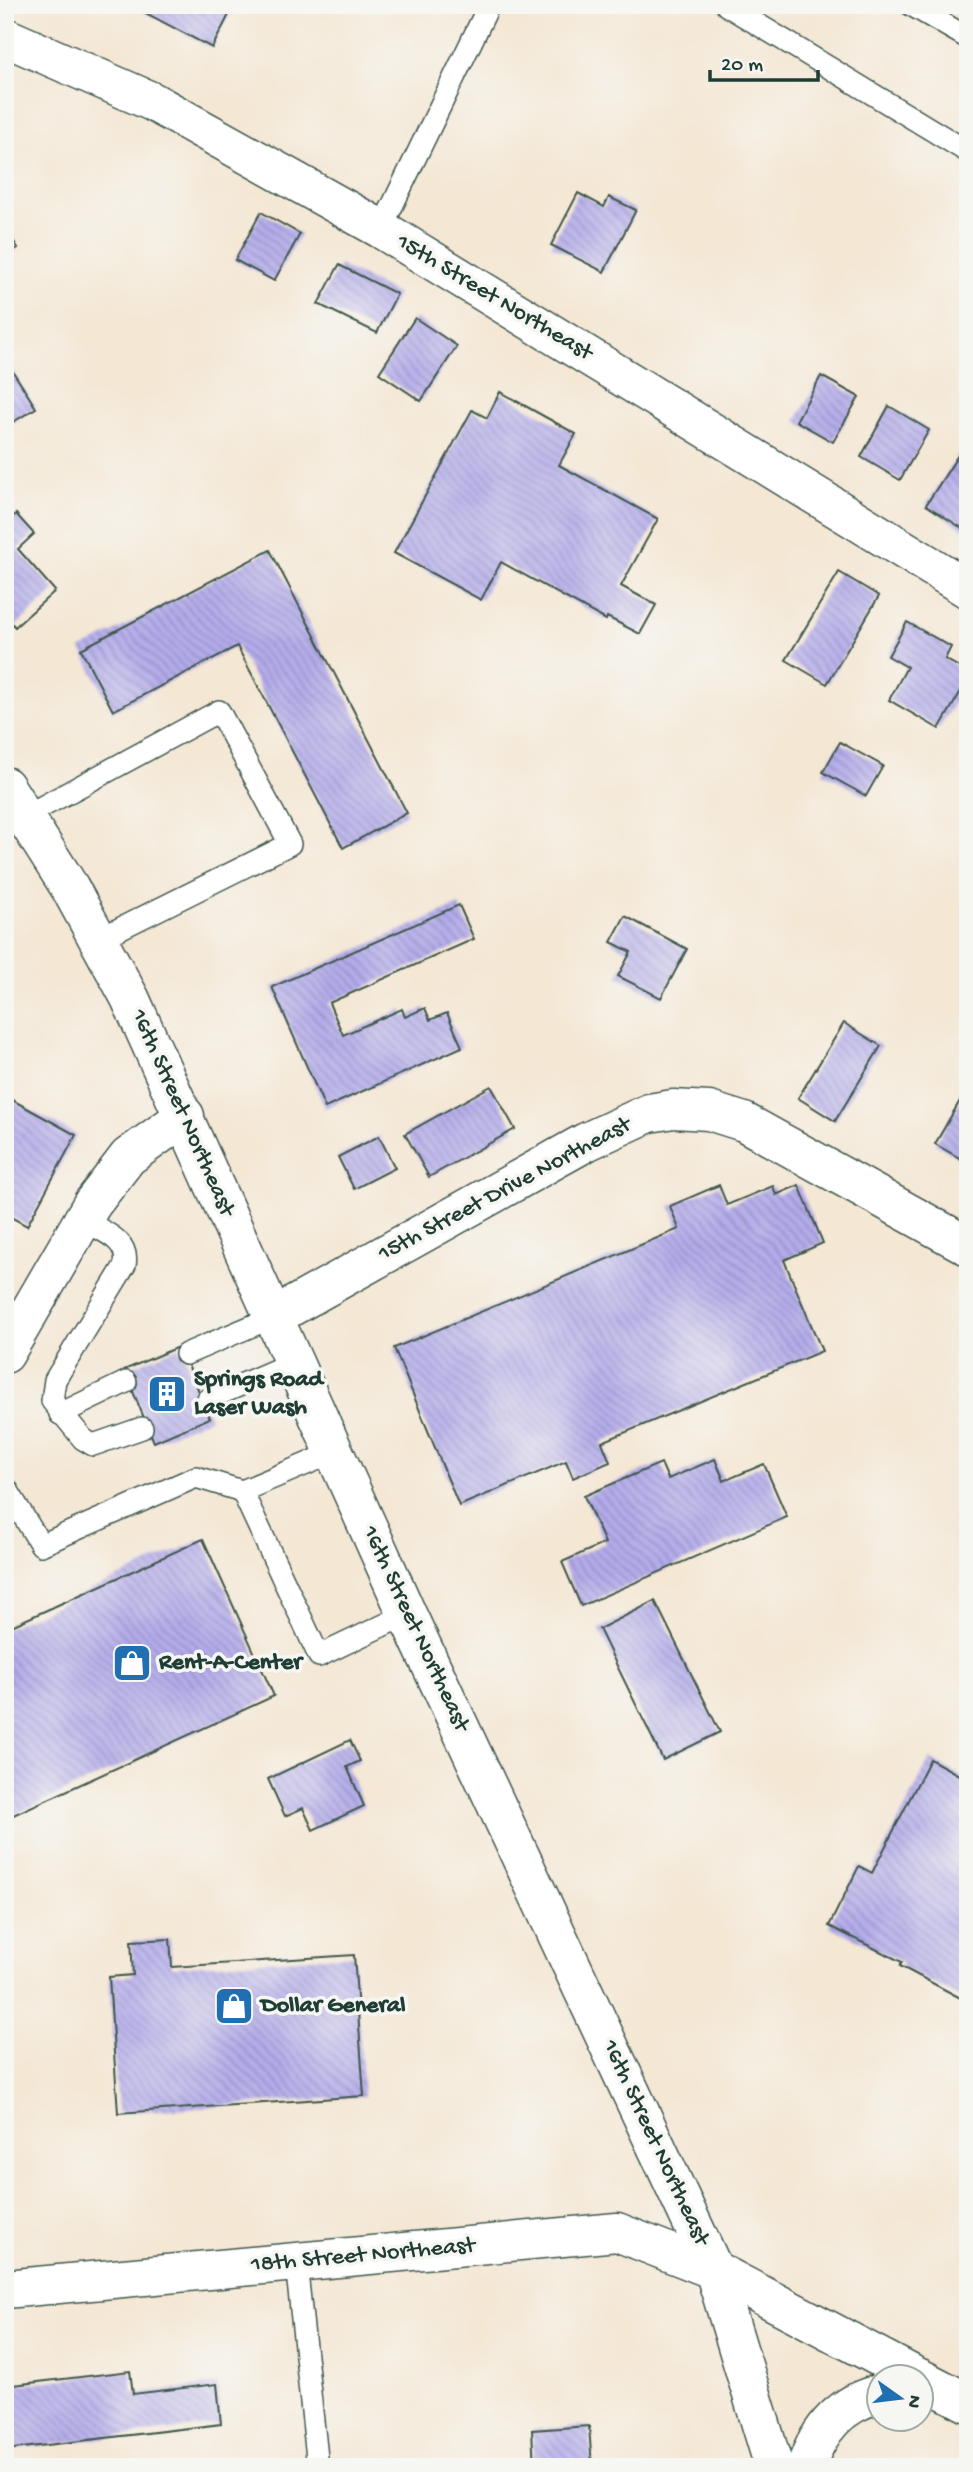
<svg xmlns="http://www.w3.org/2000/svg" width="973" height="2472" viewBox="0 0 973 2472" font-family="'Gochi Hand',sans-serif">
<defs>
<pattern id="building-back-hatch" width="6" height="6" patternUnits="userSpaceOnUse" patternTransform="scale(1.75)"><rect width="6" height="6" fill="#b4aceb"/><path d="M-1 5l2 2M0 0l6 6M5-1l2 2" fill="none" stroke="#928dbf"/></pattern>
</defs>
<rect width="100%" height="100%" fill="#f6f6f2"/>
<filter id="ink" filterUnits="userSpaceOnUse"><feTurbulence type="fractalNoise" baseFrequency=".0143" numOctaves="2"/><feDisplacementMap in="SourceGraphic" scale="14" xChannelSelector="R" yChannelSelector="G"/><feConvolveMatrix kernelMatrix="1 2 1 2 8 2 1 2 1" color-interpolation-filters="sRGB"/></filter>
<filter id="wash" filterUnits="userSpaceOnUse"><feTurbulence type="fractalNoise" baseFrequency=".00686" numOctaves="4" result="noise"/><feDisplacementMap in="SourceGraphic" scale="28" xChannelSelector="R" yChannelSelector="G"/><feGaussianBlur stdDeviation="1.57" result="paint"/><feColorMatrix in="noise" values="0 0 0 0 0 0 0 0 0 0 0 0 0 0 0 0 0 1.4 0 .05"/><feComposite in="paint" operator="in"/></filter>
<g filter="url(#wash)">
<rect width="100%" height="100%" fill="#f4e7d4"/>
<g id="blocks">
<g fill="url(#building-back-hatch)">
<polygon points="138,5 234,5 212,48 136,8"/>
<polygon points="578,193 604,207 609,197 636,210 604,272 551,245"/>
<polygon points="261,212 300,234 274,281 235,260"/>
<polygon points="5,228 18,248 5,256"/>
<polygon points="339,265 397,294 377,333 318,304"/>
<polygon points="415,318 457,346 421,401 379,373"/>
<polygon points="5,359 36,408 5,427"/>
<polygon points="821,376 859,397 833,442 796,421"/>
<polygon points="500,392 576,434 559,465 658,519 621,586 656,605 640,634 607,617 606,620 501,562 481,600 394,553 472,410 487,418"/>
<polygon points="889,406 929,430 900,480 861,457"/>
<polygon points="968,440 968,532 926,505"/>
<polygon points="16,514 34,534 18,549 55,591 15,627 5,616 5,518 8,521"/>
<polygon points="270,550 407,813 343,848 237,646 113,711 81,649"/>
<polygon points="839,572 879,596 827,684 786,660"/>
<polygon points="907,622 951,647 945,659 968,672 968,679 939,729 889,700 907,667 888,656"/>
<polygon points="840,742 883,766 866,796 823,772"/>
<polygon points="459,905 474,939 329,1003 343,1035 402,1009 405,1017 425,1008 430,1020 447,1013 462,1047 325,1108 272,987"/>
<polygon points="625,916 687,949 661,998 618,976 631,952 611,942"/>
<polygon points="844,1023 881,1046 835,1121 798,1098"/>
<polygon points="491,1086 515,1129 429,1177 405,1134"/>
<polygon points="968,1087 968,1163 935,1144"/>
<polygon points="5,1096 76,1135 27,1226 5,1214"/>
<polygon points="379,1136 395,1168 354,1189 338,1157"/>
<polygon points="719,1185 727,1205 773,1186 776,1195 799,1185 823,1243 784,1260 822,1351 602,1442 610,1462 573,1478 566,1461 459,1506 394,1348 679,1229 670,1206"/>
<polygon points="180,1346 210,1418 154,1442 124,1370"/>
<polygon points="715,1459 724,1481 764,1464 787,1517 581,1606 562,1562 605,1543 584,1496 661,1463 668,1479"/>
<polygon points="203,1539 274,1696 9,1817 5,1810 5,1629"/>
<polygon points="655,1601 720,1732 663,1760 599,1629"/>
<polygon points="350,1740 360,1761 347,1767 364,1806 313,1830 303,1808 285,1816 268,1779"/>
<polygon points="930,1759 968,1780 968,2002 900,1966 902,1962 829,1926 859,1866 872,1873"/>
<polygon points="170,1939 172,1967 354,1955 364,2096 118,2113 109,1977 133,1975 131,1941"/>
<polygon points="130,2371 133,2394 217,2384 221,2424 5,2450 5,2386"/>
<polygon points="589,2426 592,2467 534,2467 532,2430"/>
</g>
</g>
</g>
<g filter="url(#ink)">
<use href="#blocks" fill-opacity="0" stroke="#3f564c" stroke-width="2"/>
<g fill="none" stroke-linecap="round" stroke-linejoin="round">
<g stroke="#3f564c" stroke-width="24">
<g id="service">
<polyline points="726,5 968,152"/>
<polyline points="911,5 968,38"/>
<polyline points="381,229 489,5"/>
<polyline points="25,816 219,711 290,844 99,939"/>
<path d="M83 1220C101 1231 130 1239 125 1265L55 1380 52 1401 83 1439 93 1445 142 1428"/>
<polyline points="186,1354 273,1317"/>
<polyline points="208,1399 294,1362"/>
<polyline points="60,1414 126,1382"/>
<polyline points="335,1452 242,1491 319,1656 407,1614"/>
<polyline points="5,1486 41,1545 196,1477 242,1491"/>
<polyline points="296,2263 318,2467"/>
</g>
</g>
<g stroke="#3f564c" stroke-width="41">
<g id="minor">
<polyline points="5,37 153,102 381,229 968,589"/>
<polyline points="273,1317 586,1142 649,1113 673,1109 709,1111 744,1122 968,1246"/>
<polyline points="5,1354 92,1204 128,1157 185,1116"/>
<polyline points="5,2289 617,2232 714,2270"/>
</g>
</g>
<g stroke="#3f564c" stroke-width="41">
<g id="secondary">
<polyline points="5,786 70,888 130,998 407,1614 714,2270 774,2467"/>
<polyline points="714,2270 919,2378"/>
<polyline points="920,2378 968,2403"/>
<path d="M806 2467C818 2430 840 2404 878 2394"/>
</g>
</g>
<use href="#service" stroke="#fff" stroke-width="21"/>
<use href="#minor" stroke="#fff" stroke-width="38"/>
<use href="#secondary" stroke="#fff" stroke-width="38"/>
</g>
</g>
<defs>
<g id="building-square" transform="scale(2.0125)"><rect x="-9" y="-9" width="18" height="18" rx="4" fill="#1f6fb2" stroke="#f6f6f2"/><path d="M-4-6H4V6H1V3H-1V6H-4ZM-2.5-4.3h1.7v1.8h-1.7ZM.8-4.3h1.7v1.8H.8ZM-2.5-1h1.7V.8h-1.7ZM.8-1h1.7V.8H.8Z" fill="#fff"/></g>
<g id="shop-square" transform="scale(2.0125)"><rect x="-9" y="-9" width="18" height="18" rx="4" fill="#1f6fb2" stroke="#f6f6f2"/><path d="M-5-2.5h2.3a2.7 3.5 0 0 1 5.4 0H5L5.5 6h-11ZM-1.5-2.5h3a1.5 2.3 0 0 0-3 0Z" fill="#fff"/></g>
</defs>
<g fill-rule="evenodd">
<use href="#building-square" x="167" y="1394"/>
<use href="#shop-square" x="132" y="1663"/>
<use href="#shop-square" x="234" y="2006"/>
</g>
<g text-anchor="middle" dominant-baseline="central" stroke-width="7" stroke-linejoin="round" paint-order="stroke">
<g font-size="24" fill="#1f3d34" stroke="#f6f6f2">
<text transform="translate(494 298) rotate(31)">15th Street Northeast</text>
<text transform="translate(182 1113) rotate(66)">16th Street Northeast</text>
<text transform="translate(505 1190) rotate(-28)">15th Street Drive Northeast</text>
<text transform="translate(415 1629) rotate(65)">16th Street Northeast</text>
<text transform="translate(655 2143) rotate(65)">16th Street Northeast</text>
<text transform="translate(363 2256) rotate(-5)">18th Street Northeast</text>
</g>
<g font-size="24" font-weight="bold" fill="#1f3d34" stroke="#f6f6f2" text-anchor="start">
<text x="194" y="1380">Springs Road<tspan x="194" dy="28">Laser Wash</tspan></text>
<text x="159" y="1663">Rent-A-Center</text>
<text x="261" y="2006">Dollar General</text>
</g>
</g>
<rect width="973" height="2472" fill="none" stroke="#f6f6f2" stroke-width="28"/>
<g transform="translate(900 2398) rotate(104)"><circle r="33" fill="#f6f6f2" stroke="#a0aca6" stroke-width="2"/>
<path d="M0-5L12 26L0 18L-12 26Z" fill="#1f6fb2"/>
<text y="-10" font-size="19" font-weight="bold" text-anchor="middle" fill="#1f3d34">N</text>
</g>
<path d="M710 70v10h108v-10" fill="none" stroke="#1f3d34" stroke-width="3.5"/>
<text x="721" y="70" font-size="21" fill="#1f3d34" stroke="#f6f6f2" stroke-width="5" paint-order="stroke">20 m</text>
</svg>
